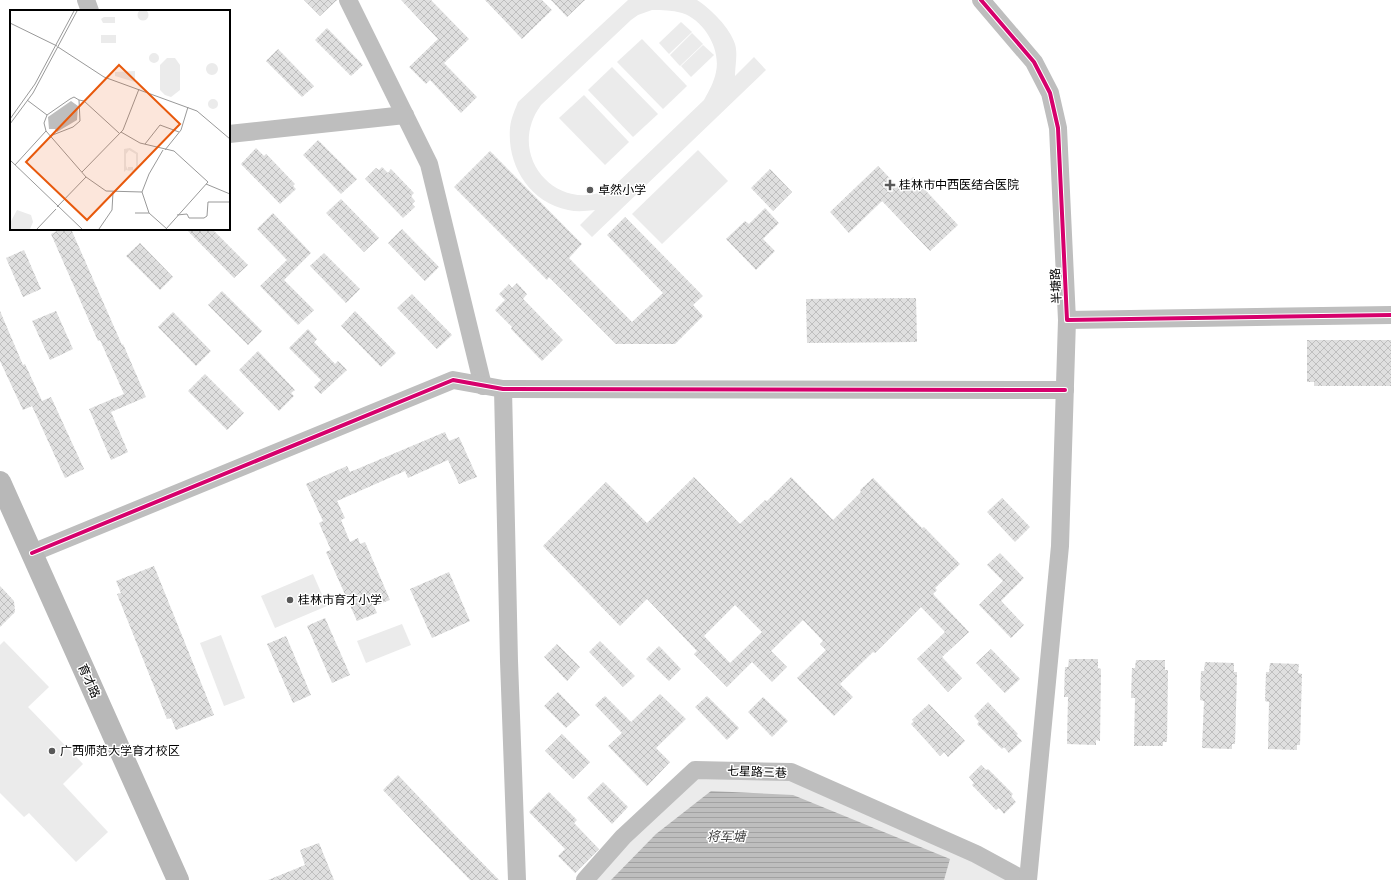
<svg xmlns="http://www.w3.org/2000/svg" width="1391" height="880" viewBox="0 0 1391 880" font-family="Karla,'Noto Sans SC',sans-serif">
<defs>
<pattern id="water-rules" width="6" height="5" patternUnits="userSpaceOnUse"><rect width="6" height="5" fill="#bebebe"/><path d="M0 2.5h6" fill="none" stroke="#a2a2a2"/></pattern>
<pattern id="building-cross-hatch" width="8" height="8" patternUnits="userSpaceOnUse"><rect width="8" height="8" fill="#dfdfdf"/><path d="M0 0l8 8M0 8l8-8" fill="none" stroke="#bebebe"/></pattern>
</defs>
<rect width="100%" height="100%" fill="#fff"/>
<g fill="#ebebeb" fill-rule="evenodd">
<path d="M628 0H697C711 9 730 28 735 44 738 54 735 66 735 76L754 57 766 70 592 237 580 225 595 210C586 211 577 212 568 210 529 202 507 165 510 128 511 118 515 110 518 102ZM652 10C662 10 672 10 682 13 704 20 721 49 716 72 714 82 709 91 704 100L614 186C561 219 503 157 541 105L631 20 638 15Z"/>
<polygon points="681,22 692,32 669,54 659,43"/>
<polygon points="692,33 703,44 680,66 670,55"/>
<polygon points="642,39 687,86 663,109 617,62"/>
<polygon points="703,45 714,55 691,77 681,66"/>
<polygon points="612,67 658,114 633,137 588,90"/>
<polygon points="584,95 629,142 605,165 559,118"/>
<polygon points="698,150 728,181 662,244 632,214"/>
<polygon points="313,574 327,606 275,628 261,596"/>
<polygon points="402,624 411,645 366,663 357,641"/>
<polygon points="221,635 245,698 224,706 200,643"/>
<polygon points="4,641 49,687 28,707 83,764 63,784 108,832 76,862 29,813 24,817 0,793 0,645"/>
<polygon points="695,770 791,772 1024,880 585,880"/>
</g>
<polygon fill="url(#water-rules)" points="711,791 793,795 950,859 944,880 611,880 656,834"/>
<g fill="url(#building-cross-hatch)" fill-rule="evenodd">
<polygon points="304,0 337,0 320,16"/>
<polygon points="401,0 431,0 469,39 444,63 477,97 461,113 430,80 426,84 409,67 438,39"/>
<polygon points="485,0 542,0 552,10 522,39"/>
<polygon points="551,0 585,0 567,17"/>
<polygon points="327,28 363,65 351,76 315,40"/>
<polygon points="278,49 314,86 302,97 266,61"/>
<polygon points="318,140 357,179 341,194 303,155"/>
<polygon points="256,148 264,156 266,154 295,184 293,186 296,189 280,204 241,164"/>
<polygon points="490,151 582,244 569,258 632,322 663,293 607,235 625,217 703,296 693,305 703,316 675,344 616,344 549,277 547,280 454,187"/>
<polygon points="878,166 900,189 913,177 958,225 930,251 882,201 849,233 830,212"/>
<polygon points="382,167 388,173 391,169 414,193 411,196 415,201 412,204 415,207 403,218 365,179 376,168 379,170"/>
<polygon points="770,169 792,192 773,211 751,188"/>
<polygon points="341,199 379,238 364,252 326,213"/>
<polygon points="765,208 779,223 763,239 775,251 756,270 726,239 745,221 749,224"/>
<polygon points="273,213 311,253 284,280 314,310 298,325 260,286 287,260 257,229"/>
<polygon points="61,229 71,229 122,345 123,344 146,397 111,412 128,452 111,460 89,409 124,394 100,340 98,341 51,234"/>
<polygon points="186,229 212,229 248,265 234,278"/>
<polygon points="402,229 439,267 425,281 388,243"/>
<polygon points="140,243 173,277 160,290 126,256"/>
<polygon points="24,250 41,289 23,297 6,258"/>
<polygon points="324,253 360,289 346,303 310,266"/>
<polygon points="517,283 527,294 523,299 563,340 542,361 511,329 512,327 495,310 505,300 499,294 509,284 512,288"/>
<polygon points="222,291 262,331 248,345 208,305"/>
<polygon points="412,294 452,335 437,349 397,308"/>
<polygon points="916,298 917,342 807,343 806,299"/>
<polygon points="0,311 23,365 25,364 42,401 51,397 84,469 65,478 32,406 23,410 0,361"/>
<polygon points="56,311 73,349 50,360 32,321"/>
<polygon points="355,311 396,353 381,367 341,326"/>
<polygon points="173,312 211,351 196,366 158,327"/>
<polygon points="308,329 317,339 314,342 335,364 338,361 347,370 321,394 314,387 321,380 289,348"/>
<polygon points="1307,340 1391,340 1391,386 1314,386 1314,382 1307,382"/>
<polygon points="258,351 295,390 291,393 294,396 279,411 239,370"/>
<polygon points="205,374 244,413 227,430 188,391"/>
<polygon points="445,432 449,441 459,437 477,477 459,484 448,460 408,478 405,471 337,501 345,518 341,520 350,542 358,538 360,544 365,542 390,600 374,606 377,613 357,621 326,552 331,550 319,523 323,521 306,484 347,466 350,472"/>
<path d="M694 477 740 524 765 500 767 501 791 477 833 520 861 492 860 490 873 478 922 528 924 527 960 564 935 588 937 590 933 594 969 632 942 657 962 678 948 692 917 659 945 632 921 607 875 653 873 652 840 684 853 697 834 716 797 678 826 650 820 644 823 641 803 620 771 651 787 667 772 682 752 662 727 687 694 654 697 651 647 599 620 626 543 546 606 482 647 523ZM735 605 762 632 730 663 704 636Z"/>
<polygon points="1002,498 1030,527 1015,542 987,512"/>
<polygon points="1000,553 1024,578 1001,601 1024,625 1011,638 979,605 1003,581 987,565"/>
<polygon points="154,566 214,715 176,730 171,718 167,719 117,594 121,593 116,581"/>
<polygon points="449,572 470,621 432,638 410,589"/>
<polygon points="0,586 14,601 15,612 0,627"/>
<polygon points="325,618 350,675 332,683 307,626"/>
<polygon points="286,636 311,695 293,703 267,644"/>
<polygon points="600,641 635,676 623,687 589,652"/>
<polygon points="557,644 580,667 567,681 544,657"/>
<polygon points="659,646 681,669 669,681 646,659"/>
<polygon points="991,649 1020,679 1005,693 976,663"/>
<polygon points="1069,659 1098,659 1098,668 1101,669 1100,741 1096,740 1096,745 1067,744 1068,697 1064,697 1065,667 1068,667"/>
<polygon points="1136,660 1165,660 1165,670 1168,670 1167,742 1163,742 1163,746 1134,746 1135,698 1131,698 1132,668 1135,668"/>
<polygon points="1205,662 1234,663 1234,672 1237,672 1235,744 1232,744 1232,749 1202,748 1204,701 1200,700 1201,671 1204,671"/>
<polygon points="1270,663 1299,664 1298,673 1302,674 1300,745 1297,745 1297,750 1268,749 1269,702 1265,701 1266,672 1269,672"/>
<polygon points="558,692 580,715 566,728 544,706"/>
<polygon points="660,694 686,719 656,748 670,762 647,786 608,746 622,733 595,705 605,696 631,722"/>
<polygon points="707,696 739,728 727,740 695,707"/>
<polygon points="763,697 788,721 772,737 748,712"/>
<polygon points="988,702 1018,734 1016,735 1022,741 1009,753 1004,747 1002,749 977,724 979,722 974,716"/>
<polygon points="929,704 965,741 948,757 944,752 940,756 911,724 914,721 912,720"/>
<polygon points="562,734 590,762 573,779 545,751"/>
<polygon points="981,765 986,770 988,769 1013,794 1011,796 1016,802 1004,814 999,808 996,810 972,785 974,783 969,777"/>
<polygon points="398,775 452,832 499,880 470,880 424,833 383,790"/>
<polygon points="603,782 628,807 612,824 587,798"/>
<polygon points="549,792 577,820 574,823 599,849 575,873 558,856 565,849 529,812"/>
<polygon points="319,843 334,880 268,880 305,865 300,850"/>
</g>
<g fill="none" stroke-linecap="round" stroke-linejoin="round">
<g stroke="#bebebe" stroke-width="18">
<polyline points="86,0 90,11"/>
<polyline points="348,0 429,164 483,386"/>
<polyline points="981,0 1034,62 1050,93 1058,128 1067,320 1391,315"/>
<polyline points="229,134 405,115"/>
<polyline points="503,389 509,661 517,880"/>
<polyline points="32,553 453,380 503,389 1065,390"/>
<polyline points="585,880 623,837 695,770 791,772 976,854 1024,880"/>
<polyline points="1028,880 1060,546 1067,320"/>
</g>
<polyline stroke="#b8b8b8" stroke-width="22" points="0,482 178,880"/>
<g stroke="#fff" stroke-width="6">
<g id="cycleway">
<polyline points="981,0 1034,62 1050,93 1058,128 1067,320 1391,315"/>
<polyline points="32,553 453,380 503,389 1065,390"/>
</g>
</g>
<use href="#cycleway" stroke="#d6006c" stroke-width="4"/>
</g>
<g fill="#595959" stroke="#fff" stroke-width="1.5">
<path d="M888 179h4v4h4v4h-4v4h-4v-4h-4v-4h4z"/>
<circle cx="590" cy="190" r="4"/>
<circle cx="290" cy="600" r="4"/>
<circle cx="52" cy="751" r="4"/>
</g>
<g text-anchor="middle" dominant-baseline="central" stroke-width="3" stroke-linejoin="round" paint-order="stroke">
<g font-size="12" fill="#000" stroke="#fff" text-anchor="start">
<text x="899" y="185">桂林市中西医结合医院</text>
<text x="598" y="190">卓然小学</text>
<text x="298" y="600">桂林市育才小学</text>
<text x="60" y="751">广西师范大学育才校区</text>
</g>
<g font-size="12" fill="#000" stroke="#fff">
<text transform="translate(1056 286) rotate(-93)">半塘路</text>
<text transform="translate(89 681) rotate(66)">育才路</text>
<text transform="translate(757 772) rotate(2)">七星路三巷</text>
</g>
<g font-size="13" font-style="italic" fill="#434343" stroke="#fff">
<text x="726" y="836">将军塘</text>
</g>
</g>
<g transform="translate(10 10)">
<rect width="220" height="220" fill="#fff"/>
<path d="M127.5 5a5.5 5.5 0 1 1 11 0a5.5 5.5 0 1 1-11 0ZM94 7H105V13H93L91 9ZM91 25H106V33H91ZM139 48a5 5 0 1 1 10 0a5 5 0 1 1-10 0ZM157 48H165L170 55V80L161 87 155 85 150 80V55ZM196 59a6 6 0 1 1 12 0a6 6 0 1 1-12 0ZM125 61V72L105 66V62ZM198 94a5 5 0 1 1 10 0a5 5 0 1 1-10 0ZM120 138 128 143V158L124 162 116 160 114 162V139ZM119 140 126 144V157L122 161 119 160H123V157H118V160L116 156V144ZM7 200 21 205 23 212 20 219H0V213Z" fill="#ebebeb" fill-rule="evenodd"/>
<path d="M61 91 68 96 67 110 47 122 45 119H39L38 107Z" fill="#bebebe"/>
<path fill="none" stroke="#999" stroke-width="1" d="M0 13 47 36M48 37 94 67 187 101 220 129M17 90 37 105M69 90 74 91 109 123M0 109 25 74 64 1M0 114 23 83 67 1M36 121 76 167M111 122 130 133 164 141 198 172 156 219M135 134 150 115 169 122M155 140 171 120 178 97M0 150 72 219M5 155 36 121 34 113 37 105 60 89 64 87 69 90 70 111 63 117 40 126M72 162 113 120 129 79M196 174 220 184M132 182 139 203 157 219M47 197 76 167 96 181 132 182 139 164 153 140M125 203H139M167 205 177 204 179 208H194L197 206 198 192H220M27 219 46 199M89 219 102 200 103 182"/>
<path fill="#e8590c" fill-opacity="0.15" stroke="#e8590c" stroke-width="2" d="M109 55 170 114 77 210 16 152Z"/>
<rect width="220" height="220" fill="none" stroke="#000" stroke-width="2"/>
</g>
</svg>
